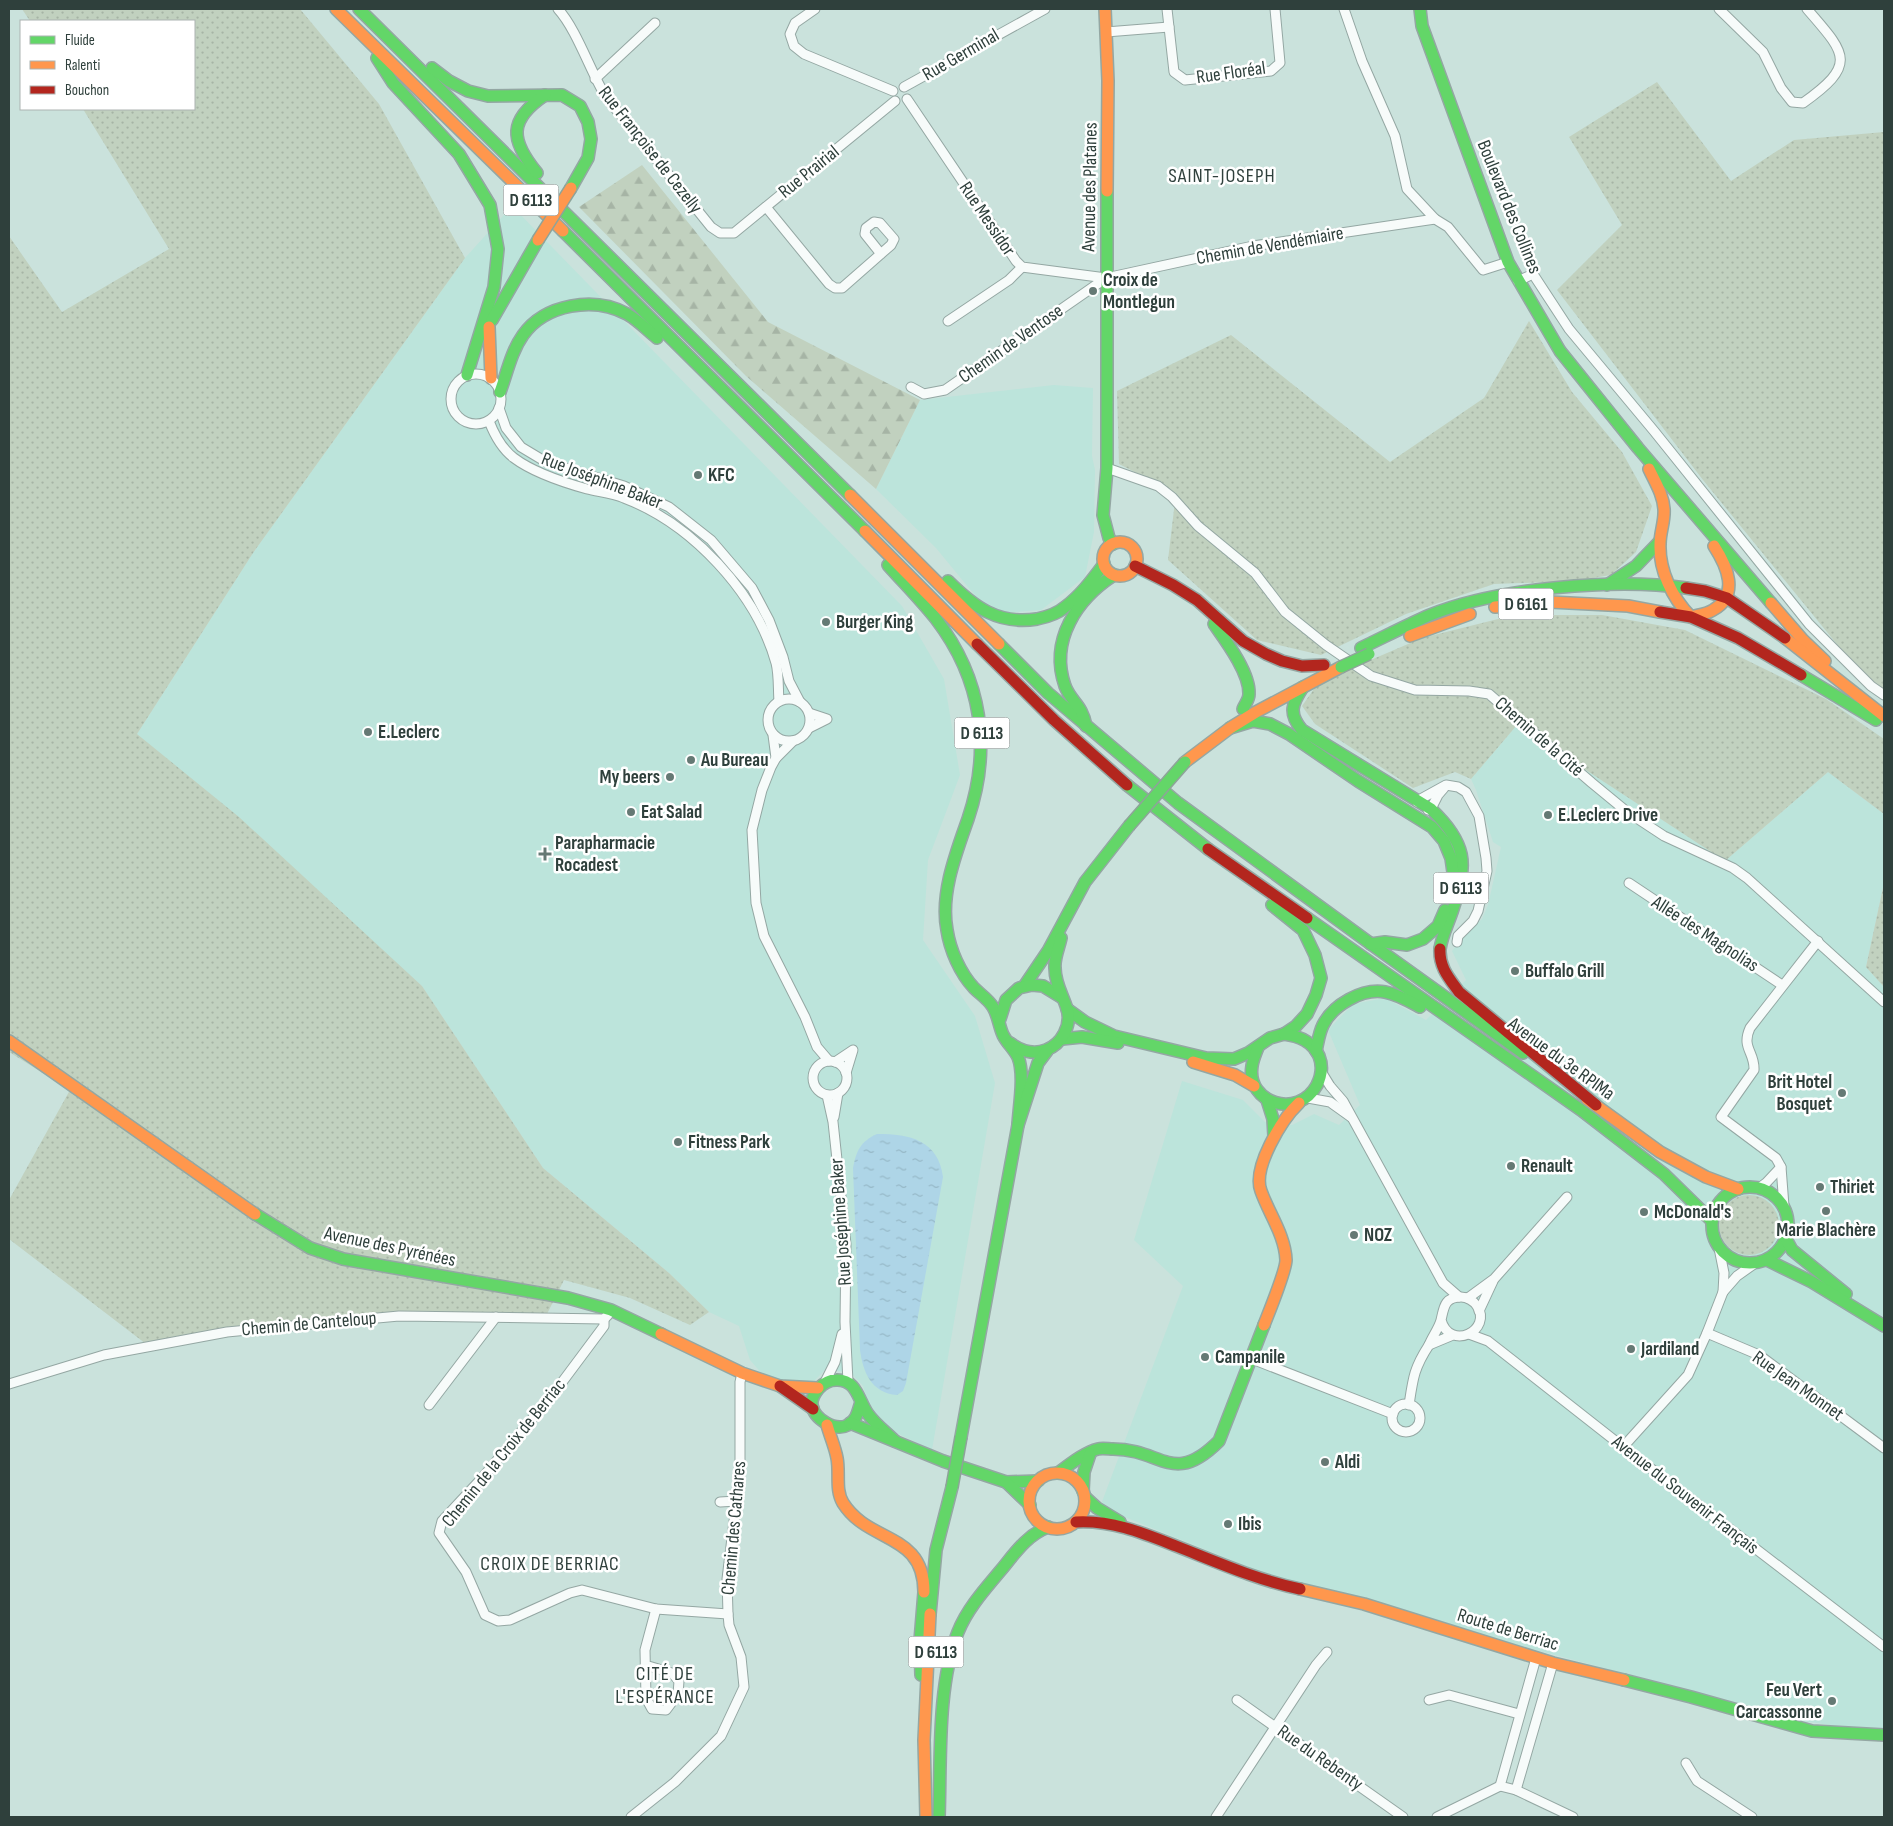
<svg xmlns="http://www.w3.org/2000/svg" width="1893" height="1826" viewBox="0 0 1893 1826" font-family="'Sofia Sans Condensed',sans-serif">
<defs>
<pattern id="grass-dots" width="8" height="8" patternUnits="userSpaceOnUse" patternTransform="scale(1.25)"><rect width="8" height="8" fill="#c1d1bf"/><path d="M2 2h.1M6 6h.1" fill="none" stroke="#a6b4a5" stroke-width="1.8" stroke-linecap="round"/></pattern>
<pattern id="forest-firs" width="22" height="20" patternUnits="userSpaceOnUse" patternTransform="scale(1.25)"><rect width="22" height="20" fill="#c1d1bf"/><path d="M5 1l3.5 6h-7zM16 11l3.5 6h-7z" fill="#a6b4a5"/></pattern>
<pattern id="water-ripples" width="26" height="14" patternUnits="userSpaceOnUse" patternTransform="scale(1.25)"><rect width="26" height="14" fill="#aed5e7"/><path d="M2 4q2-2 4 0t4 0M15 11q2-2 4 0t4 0" fill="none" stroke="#96b8c7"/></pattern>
</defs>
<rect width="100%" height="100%" fill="#cae2dc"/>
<g fill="#bce4db">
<polygon points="512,206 902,606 944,679 960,775 928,860 923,940 975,1016 995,1083 932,1450 890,1430 870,1409 863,1386 850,1372 825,1370 812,1383 796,1383 763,1375 750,1360 739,1326 709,1312 669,1273 543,1168 422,986 137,734 253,553 465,258"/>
<polygon points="1054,385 1093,388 1092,456 1095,470 1094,532 1085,577 1041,610 1004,613 978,599 936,548 876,489 920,400"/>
<polygon points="1517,725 1725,861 1828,772 1884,814 1884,883 1866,967 1884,987 1884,1733 1756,1714 1669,1685 1298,1587 1100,1507 1183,1286 1134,1240 1182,1081 1243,1100 1265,1122 1292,1125 1314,1114 1339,1125 1360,1105 1328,1030 1353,1004 1385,998 1426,1020 1466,980 1452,951 1462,938 1482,919 1488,905 1501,847 1493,842 1476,790 1471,779"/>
</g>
<g fill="url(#grass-dots)">
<polygon points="22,9 300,9 379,104 465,258 253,553 137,734 239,817 422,986 543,1168 669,1273 709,1312 690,1325 630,1298 564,1280 547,1314 397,1316 241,1330 150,1347 9,1239 9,1200 70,1090 9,1052 9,236 62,312 169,249 83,109 194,109 194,21 30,21"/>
<polygon points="1657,82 1731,181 1794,140 1884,132 1884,702 1703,480 1557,290 1622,225 1569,137"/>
<polygon points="1529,321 1572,392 1622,452 1652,506 1636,552 1611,575 1575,581 1494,584 1406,614 1321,655 1257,640 1168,560 1176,493 1119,464 1117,391 1231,335 1390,462 1484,398"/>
<polygon points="1514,615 1602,615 1685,630 1826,699 1884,739 1884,814 1828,772 1725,861 1517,725 1471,779 1455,772 1413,788 1315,724 1302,706 1314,689 1331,677 1422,638"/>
<polygon points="1884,883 1884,987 1866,967"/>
<circle cx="1749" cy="1225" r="30"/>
</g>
<polygon fill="url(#forest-firs)" points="642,165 768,322 920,400 876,489 746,376 579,207"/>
<path fill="url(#water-ripples)" d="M877 1134C910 1134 938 1140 943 1177L906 1383 903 1391 897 1395C871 1393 863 1372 860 1350L853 1168C856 1151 861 1141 877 1134Z"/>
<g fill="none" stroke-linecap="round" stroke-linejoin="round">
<g stroke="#94a7a3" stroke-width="11">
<g id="street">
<path d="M558 9C577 30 590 71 606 97L711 227 720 233H734L895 101"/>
<polyline points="815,9 795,23 790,34 794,46 804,54 893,91"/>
<polyline points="1167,9 1174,72 1185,80 1271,71 1280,63 1275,9"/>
<polyline points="1344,9 1362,61 1395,136 1407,189 1435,219 1448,227 1483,270 1508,262"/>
<path d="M1719 9 1763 52 1781 88 1792 102 1803 103C1858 64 1846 54 1807 9"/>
<polyline points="1106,32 1169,27"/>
<polyline points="595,79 655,23"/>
<polyline points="904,87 1045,9"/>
<polyline points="907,99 1016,261 1022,267 1106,278 1253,246 1435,219"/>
<polyline points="766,207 829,284 835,288 842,288 891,245 894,239 880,223 874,222 866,228 865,234 881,254"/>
<polyline points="1518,281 1533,274 1569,329 1654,431 1809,624 1871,686 1884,695"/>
<polyline points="948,321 1009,280 1022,267"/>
<circle cx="476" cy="399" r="25"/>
<polyline points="911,387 924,394 945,390 1106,278"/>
<polyline points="499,408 506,428 521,447 546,462 624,486 669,507 711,540 752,588 769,620 783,657 789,681 800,702"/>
<path d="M489 421C494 434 502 449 514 458 534 473 562 482 587 489 599 492 612 493 624 498 692 524 756 592 776 663 779 675 778 689 779 701"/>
<polyline points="1107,468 1158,486 1172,497 1198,526 1255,573 1285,612 1326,645 1371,676 1415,690 1469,691 1489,694 1592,783 1626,811 1664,836 1733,868 1747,878 1884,1002"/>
<circle cx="789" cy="720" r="21"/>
<polyline points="809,728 827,719 809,713"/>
<polyline points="773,735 776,758"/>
<polyline points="793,741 776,758 771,767 762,790 752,830 756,903 764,936 805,1017 817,1047 829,1061"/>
<polyline points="1417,802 1417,801 1446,785 1458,787 1466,792 1479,816 1486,858 1487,871 1478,911 1473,921 1458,936 1457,942"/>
<polyline points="1428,810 1431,809 1438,795 1444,788"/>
<polyline points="1629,883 1782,985"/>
<circle cx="830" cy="1078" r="17"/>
<polyline points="835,1062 853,1050 846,1073"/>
<polyline points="1322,1073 1330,1086 1343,1101 1443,1283 1459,1297"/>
<polyline points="827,1095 833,1122 846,1244 845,1322 848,1382"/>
<polyline points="1308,1098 1330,1102 1351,1117"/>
<polyline points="834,1117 838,1093"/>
<polyline points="1759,1188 1766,1183 1781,1167"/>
<path d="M1784 1206 1781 1167 1776 1158 1721 1117 1754 1070C1755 1052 1741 1048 1750 1028L1818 941"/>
<polyline points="1723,1292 1737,1276 1754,1264"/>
<polyline points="1468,1298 1494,1279 1567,1197"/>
<polyline points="1479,1311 1493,1281"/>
<polyline points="604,1319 604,1326 554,1393 482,1478 442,1521 439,1533 466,1572 485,1615 498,1621 510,1620 570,1593 582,1590 656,1609 728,1614"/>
<path d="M1441 1320C1450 1352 1493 1330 1477 1306 1474 1301 1467 1297 1461 1297 1444 1297 1444 1308 1441 1320 1439 1328 1432 1337 1429 1345L1453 1335"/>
<polyline points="1707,1333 1759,1355 1884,1448"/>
<polyline points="1469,1334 1488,1341 1623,1447 1884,1647"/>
<polyline points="1252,1359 1393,1414"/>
<polyline points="825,1382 835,1362 842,1334"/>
<polyline points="9,1384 104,1355 227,1332 399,1316 604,1319 608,1315"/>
<circle cx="1406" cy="1418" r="14"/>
<polyline points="429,1405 496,1317"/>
<path d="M1409 1405C1413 1378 1414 1368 1429 1345"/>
<polyline points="1623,1447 1688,1375 1707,1333 1723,1292 1724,1273 1719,1248"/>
<polyline points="720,1502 736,1501"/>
<polyline points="1536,1658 1500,1786 1516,1790 1553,1663"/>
<polyline points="645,1665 672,1673 679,1681 678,1694 666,1710 652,1709 646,1698 645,1650 656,1609"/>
<polyline points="1237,1700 1403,1817"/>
<polyline points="1429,1700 1449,1695 1519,1714"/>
<polyline points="1686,1763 1697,1781 1752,1817"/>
<polyline points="1516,1790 1573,1817"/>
<polyline points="631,1817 675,1782 721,1736 744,1687 741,1657 729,1625 728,1614 727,1579 740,1472 740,1382 742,1373"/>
<polyline points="1216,1817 1316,1665 1327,1652"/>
<polyline points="1437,1817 1500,1786"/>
</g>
</g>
<g stroke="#94a7a3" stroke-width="14">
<g id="fast">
<polyline points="359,9 850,495"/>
<polyline points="1420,9 1422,26 1508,262 1560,351 1638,448 1771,603"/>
<polyline points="377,58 393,83 459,154 490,205 498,249 494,287 467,375"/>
<polyline points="432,68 449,81 468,91 488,96 562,95 580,106 588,122 591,139 588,158 571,188"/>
<path d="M537 173C510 140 508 120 545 95"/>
<polyline points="1107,191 1107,468 1103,515 1109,538 1113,544"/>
<polyline points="563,231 865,531"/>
<polyline points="492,320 538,240"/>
<path d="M500 392C507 373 511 352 523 335 545 304 594 296 627 314 638 320 647 330 657 338"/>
<path d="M888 565C904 583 921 600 936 619 982 679 992 748 968 819 956 853 940 894 947 930 950 950 960 973 974 988 980 994 988 999 993 1007 998 1015 999 1026 1003 1035 1007 1043 1014 1049 1018 1057 1025 1075 1019 1106 1018 1125"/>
<path d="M948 581C974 607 998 625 1037 619 1047 617 1057 614 1065 607 1081 595 1092 580 1104 564"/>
<polyline points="1607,585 1636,566 1660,541"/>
<path d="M1214 624C1226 641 1250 673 1249 694 1249 700 1245 704 1243 709"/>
<polyline points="999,644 1048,693 1178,803 1371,944"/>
<path d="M1361 648C1384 637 1407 625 1430 615 1497 588 1615 578 1686 588"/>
<polyline points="1801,675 1876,720"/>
<path d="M1303 687C1292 704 1288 713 1302 730L1431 809C1466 842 1469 864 1453 909 1449 922 1442 935 1440 949"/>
<path d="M1086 726C1082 704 1071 702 1065 686 1049 640 1077 599 1114 575"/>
<polyline points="1230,728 1253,721 1270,724 1289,734 1358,781 1432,827 1444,841 1451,858 1454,879 1453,889"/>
<polyline points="1127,785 1208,849"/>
<polyline points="1307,918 1581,1110 1664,1174 1712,1221"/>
<polyline points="1371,944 1523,1053"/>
<polyline points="1371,944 1385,942 1407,945 1423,939 1438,926 1445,910"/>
<polyline points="1025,985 1048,951 1085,882 1129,826"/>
<polyline points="1067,1009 1085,1022 1114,1036 1206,1058 1234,1059 1248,1053 1270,1038 1284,1034 1296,1026 1307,1014 1316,995 1321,978 1315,955 1303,930 1272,905"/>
<polyline points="1000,1019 1006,1000 1019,988 1032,985 1043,986 1061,997"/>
<polyline points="1062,1039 1082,1037 1118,1043"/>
<path d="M1010 1043C1021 1051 1033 1055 1046 1050 1062 1044 1072 1025 1067 1009 1063 995 1055 984 1055 968 1054 958 1059 948 1061 938"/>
<path d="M1258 1047C1256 1053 1253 1059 1252 1066 1246 1103 1298 1120 1317 1085 1322 1075 1323 1066 1319 1056 1312 1041 1299 1036 1284 1034"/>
<path d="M1316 1051C1318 1042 1319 1033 1323 1025 1333 1005 1362 988 1385 992 1397 994 1409 1001 1420 1007"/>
<polyline points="1267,1100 1273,1119 1274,1136"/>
<circle cx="1750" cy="1225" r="38"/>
<polyline points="255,1214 310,1248 343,1259 568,1298 611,1310 661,1334"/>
<polyline points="1786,1239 1792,1250 1846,1294"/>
<polyline points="1767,1260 1812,1282 1884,1326"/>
<path d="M861 1402C858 1411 857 1420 848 1425 835 1432 814 1419 812 1405 811 1398 815 1393 819 1388 824 1383 829 1380 836 1380 857 1379 858 1400 868 1414 875 1424 886 1432 895 1441"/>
<polyline points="850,1423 943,1461 1006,1482 1038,1481"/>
<polyline points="961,1437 1018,1125 1038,1063 1047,1051"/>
<path d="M1058 1473C1069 1465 1085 1452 1098 1449 1102 1448 1109 1449 1113 1449 1162 1449 1173 1487 1219 1441L1264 1325"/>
<polyline points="1006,1482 1030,1505"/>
<polyline points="1083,1491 1084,1472 1090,1454"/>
<polyline points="1085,1497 1097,1508 1120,1522"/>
<polyline points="930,1614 936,1550 952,1487"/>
<polyline points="921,1675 920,1641 924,1592"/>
<polyline points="1624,1680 1691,1697 1812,1731 1884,1735"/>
<path d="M939 1817C941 1760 937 1685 958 1632 967 1609 985 1589 1001 1570 1015 1553 1027 1535 1048 1527"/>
</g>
</g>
<g stroke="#94a7a3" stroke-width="14">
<g id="slow">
<polyline points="336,9 563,231"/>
<polyline points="1105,9 1108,81 1107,191"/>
<polyline points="489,327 491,378"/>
<path d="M1649 469C1655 482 1663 494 1664 509 1665 521 1660 532 1660 544 1659 570 1672 598 1691 617 1698 615 1707 614 1713 610 1740 595 1727 566 1714 546"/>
<polyline points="850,495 999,644"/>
<polyline points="865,531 977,644"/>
<circle cx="1120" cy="559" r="17"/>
<polyline points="1771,603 1803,640 1825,661"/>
<polyline points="1495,607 1550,602 1628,606 1660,612"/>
<polyline points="1410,636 1470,614"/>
<polyline points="1785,638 1884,716"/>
<polyline points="1185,762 1230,728 1256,712 1341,667"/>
<polyline points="9,1041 255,1214"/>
<polyline points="1193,1062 1235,1075 1254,1086"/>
<polyline points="1587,1099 1660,1152 1706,1177 1738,1189"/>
<path d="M1264 1325C1269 1312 1286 1271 1286 1260 1285 1235 1269 1214 1261 1191 1252 1168 1282 1119 1299 1103"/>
<polyline points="661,1334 742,1373 780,1386 818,1388"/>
<path d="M827 1425C830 1436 835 1447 837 1458 840 1473 835 1490 843 1503 869 1544 924 1532 924 1592"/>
<circle cx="1057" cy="1501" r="28"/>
<polyline points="1300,1589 1364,1604 1553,1663 1624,1680"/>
<polyline points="926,1817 924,1740 930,1614"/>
</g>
</g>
<g stroke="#94a7a3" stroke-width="14">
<g id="jam">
<polyline points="1135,566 1173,585 1197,600 1243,641 1266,654 1282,661 1302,666 1324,665"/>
<polyline points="1686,588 1705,591 1727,598 1785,638"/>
<polyline points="1660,612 1691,617 1738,638 1801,675"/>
<polyline points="977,644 1054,720 1127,785"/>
<polyline points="1208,849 1307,918"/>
<path d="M1440 949C1439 967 1449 978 1459 992L1596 1105"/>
<polyline points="780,1386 813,1409"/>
<path d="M1076 1522C1112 1520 1143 1533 1176 1546 1217 1562 1257 1580 1300 1589"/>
</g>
</g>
<use href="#street" stroke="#f7fbfa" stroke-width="9"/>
<use href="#fast" stroke="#63d668" stroke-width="11"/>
<use href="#slow" stroke="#ff974d" stroke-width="11"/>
<use href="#jam" stroke="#b3261e" stroke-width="11"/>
<g stroke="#8ea399" stroke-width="14" stroke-linecap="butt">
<g id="fast-bridge">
<polyline points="1341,667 1369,654"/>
<polyline points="1129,826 1185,762"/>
<polyline points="952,1487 961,1437"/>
</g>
</g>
<g stroke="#8ea399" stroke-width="14" stroke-linecap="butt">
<polyline id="slow-bridge" points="538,240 571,188"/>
</g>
<use href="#fast-bridge" stroke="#63d668" stroke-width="11"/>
<use href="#slow-bridge" stroke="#ff974d" stroke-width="11"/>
</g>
<g fill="#657974" stroke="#fff" stroke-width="2">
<circle cx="1093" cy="291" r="5"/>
<circle cx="698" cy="475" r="5"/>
<circle cx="826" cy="622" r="5"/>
<circle cx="368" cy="732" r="5"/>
<circle cx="691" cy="760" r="5"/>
<circle cx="670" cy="777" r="5"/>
<circle cx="631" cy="812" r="5"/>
<circle cx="1548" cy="815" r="5"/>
<path d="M542.5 846.5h5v5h5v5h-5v5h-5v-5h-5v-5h5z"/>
<circle cx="1515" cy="971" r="5"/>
<circle cx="1842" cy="1093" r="5"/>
<circle cx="678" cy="1142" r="5"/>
<circle cx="1511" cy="1166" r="5"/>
<circle cx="1820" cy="1187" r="5"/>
<circle cx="1826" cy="1211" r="5"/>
<circle cx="1644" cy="1212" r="5"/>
<circle cx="1354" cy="1235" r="5"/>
<circle cx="1631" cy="1349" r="5"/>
<circle cx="1205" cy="1357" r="5"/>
<circle cx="1325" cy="1462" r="5"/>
<circle cx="1228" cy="1524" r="5"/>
<circle cx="1832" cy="1701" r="5"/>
</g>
<g text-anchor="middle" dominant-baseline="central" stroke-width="5" stroke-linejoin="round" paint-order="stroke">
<g fill="#fff" stroke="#6d7976" stroke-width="1">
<rect x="503.5" y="184.5" width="55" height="31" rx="4"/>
<rect x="1498.5" y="588.5" width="55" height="31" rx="4"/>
<rect x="954.5" y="717.5" width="55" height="31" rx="4"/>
<rect x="1433.5" y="872.5" width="55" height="31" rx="4"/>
<rect x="908.5" y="1636.5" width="55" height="31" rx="4"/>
</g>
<g font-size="18" font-weight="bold" fill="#2f403c">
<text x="531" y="200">D 6113</text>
<text x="1526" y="604">D 6161</text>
<text x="982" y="733">D 6113</text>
<text x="1461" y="888">D 6113</text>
<text x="936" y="1652">D 6113</text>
</g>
<g font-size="19" fill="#2f403c" stroke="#fff">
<text transform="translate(961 55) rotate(-30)">Rue Germinal</text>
<text transform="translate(1231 73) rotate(-8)">Rue Floréal</text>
<text transform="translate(650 150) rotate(52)">Rue Françoise de Cezelly</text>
<text transform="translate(809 172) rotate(-39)">Rue Prairial</text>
<text transform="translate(1090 187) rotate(-89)">Avenue des Platanes</text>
<text transform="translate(1509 207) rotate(68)">Boulevard des Collines</text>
<text transform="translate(987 219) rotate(56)">Rue Messidor</text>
<text transform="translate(1270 246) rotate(-10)">Chemin de Vendémiaire</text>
<text transform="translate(1011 344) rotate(-35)">Chemin de Ventose</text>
<text transform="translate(602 481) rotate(21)">Rue Joséphine Baker</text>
<text transform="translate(1539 737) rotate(41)">Chemin de la Cité</text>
<text transform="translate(1705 934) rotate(33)">Allée des Magnolias</text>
<text transform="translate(1561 1059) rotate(36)">Avenue du 3e RPIMa</text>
<text transform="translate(841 1222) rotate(-94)">Rue Joséphine Baker</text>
<text transform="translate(390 1247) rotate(12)">Avenue des Pyrénées</text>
<text transform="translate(309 1324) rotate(-5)">Chemin de Canteloup</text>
<text transform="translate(1798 1386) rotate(35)">Rue Jean Monnet</text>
<text transform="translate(504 1453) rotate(-51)">Chemin de la Croix de Berriac</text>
<text transform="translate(1685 1495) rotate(38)">Avenue du Souvenir Français</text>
<text transform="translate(734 1528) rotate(-85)">Chemin des Cathares</text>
<text transform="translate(1508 1630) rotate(17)">Route de Berriac</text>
<text transform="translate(1320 1758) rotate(35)">Rue du Rebenty</text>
</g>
<g font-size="19" font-weight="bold" fill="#2f403c" stroke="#fff" text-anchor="start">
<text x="1103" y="280">Croix de<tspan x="1103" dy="22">Montlegun</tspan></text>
<text x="708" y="475">KFC</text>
<text x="836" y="622">Burger King</text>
<text x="378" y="732">E.Leclerc</text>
<text x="701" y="760">Au Bureau</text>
<text x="660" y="777" text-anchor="end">My beers</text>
<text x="641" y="812">Eat Salad</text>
<text x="1558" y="815">E.Leclerc Drive</text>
<text x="555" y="843">Parapharmacie<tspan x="555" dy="22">Rocadest</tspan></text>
<text x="1525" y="971">Buffalo Grill</text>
<text x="1832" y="1082" text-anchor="end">Brit Hotel<tspan x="1832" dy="22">Bosquet</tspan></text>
<text x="688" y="1142">Fitness Park</text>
<text x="1521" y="1166">Renault</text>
<text x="1830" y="1187">Thiriet</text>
<text x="1654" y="1212">McDonald's</text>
<text x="1826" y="1230" text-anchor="middle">Marie Blachère</text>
<text x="1364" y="1235">NOZ</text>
<text x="1641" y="1349">Jardiland</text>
<text x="1215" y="1357">Campanile</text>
<text x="1335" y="1462">Aldi</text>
<text x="1238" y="1524">Ibis</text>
<text x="1822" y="1690" text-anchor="end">Feu Vert<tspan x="1822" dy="22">Carcassonne</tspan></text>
</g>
<g font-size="20" letter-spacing="1" fill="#2f403c" stroke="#fff">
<text x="1222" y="176">SAINT-JOSEPH</text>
<text x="550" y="1564">CROIX DE BERRIAC</text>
<text x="665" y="1674">CITÉ DE<tspan x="665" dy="23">L'ESPÉRANCE</tspan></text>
</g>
</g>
<rect width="1893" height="1826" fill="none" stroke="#2f403c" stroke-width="20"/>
<rect x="20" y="20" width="175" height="90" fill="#ffffff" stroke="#acb3b1"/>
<rect x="30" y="36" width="25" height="8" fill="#63d668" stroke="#acb3b1"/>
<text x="65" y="45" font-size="15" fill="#2f403c">Fluide</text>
<rect x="30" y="61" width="25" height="8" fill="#ff974d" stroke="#acb3b1"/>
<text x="65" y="70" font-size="15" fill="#2f403c">Ralenti</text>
<rect x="30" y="86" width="25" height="8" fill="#b3261e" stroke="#acb3b1"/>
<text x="65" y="95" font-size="15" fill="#2f403c">Bouchon</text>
</svg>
